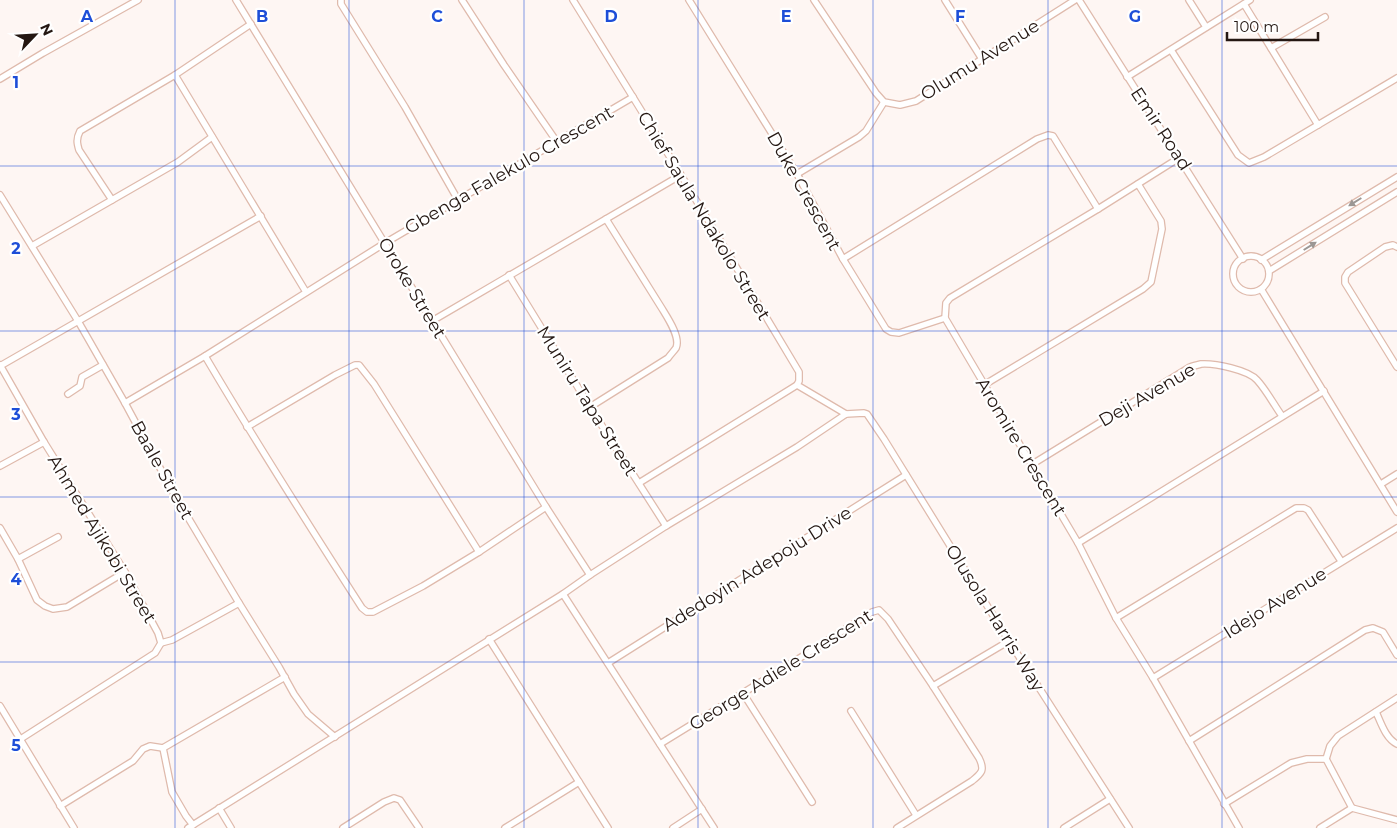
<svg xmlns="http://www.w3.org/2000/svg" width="1397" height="828" viewBox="0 0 1397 828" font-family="Montserrat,sans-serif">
<rect width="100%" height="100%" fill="#fef6f3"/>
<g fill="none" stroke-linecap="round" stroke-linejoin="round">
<g stroke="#dfbaac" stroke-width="8">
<g id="minor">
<polyline points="236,0 546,507 590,575"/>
<polyline points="341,0 341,4 405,107 458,200"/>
<polyline points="462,0 504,65 557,142"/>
<polyline points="573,0 681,175 799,372 799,381 797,385 846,414"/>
<polyline points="689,0 797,174 843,259 886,329 891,332 899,333 945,318"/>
<polyline points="814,0 876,93 884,102 900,105 916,101 1075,0"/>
<polyline points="945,0 982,59"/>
<polyline points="1079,0 1243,259"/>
<polyline points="1189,0 1206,27"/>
<polyline points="1244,4 1318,125"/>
<polyline points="251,24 175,75 306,292"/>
<polyline points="1271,48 1325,17"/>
<polyline points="1171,50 1238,155 1249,163 1264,157 1397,78"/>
<polyline points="1127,77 1250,0"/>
<polyline points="0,79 43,53 138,0"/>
<polyline points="1179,158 1098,209 950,298 946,303 945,318 1078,543 1116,618 1153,678 1239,828"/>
<polyline points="797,174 859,137 866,131 884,102"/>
<polyline points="0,195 78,321 125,403 174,494 239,603 279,667 294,694 308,714 335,737"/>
<path d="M112 200 79 150C77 143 76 139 80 131L175 75"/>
<polyline points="32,246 178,162 212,137"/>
<polyline points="1397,247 1393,245 1385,247 1348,272 1345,277 1345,283 1397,367"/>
<circle cx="1251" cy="274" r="18"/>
<polyline points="843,259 1037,139 1048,135 1053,136 1098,209"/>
<polyline points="1261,260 1397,177"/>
<polyline points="1269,271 1397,192"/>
<polyline points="509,275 590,407 666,526"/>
<polyline points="1261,289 1397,512"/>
<polyline points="432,321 681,175"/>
<path d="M205 356C255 441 308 524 362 608L367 612H373L423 586 479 552"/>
<polyline points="0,365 44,442 125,572 158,633 161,643 155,653 19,740"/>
<polyline points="0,366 261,216"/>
<polyline points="984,385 1143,289 1151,282 1162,229 1161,221 1138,184"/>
<polyline points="68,394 80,386 82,377 103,365"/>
<polyline points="125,403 205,356 385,243 633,97"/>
<path d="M590 407 668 358C670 355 674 351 676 348 681 337 667 317 661 307L606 219"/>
<polyline points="247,427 335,375 355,365 359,365 374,384 479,552 546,507"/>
<path d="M1031 465 1190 367C1193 366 1197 365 1201 364 1215 363 1248 370 1257 380 1267 391 1274 405 1282 416"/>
<polyline points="0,466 44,442"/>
<polyline points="639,483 797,385"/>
<polyline points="1381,484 1397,474"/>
<polyline points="0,528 18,559 37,600 45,606 53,609 67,607 125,572"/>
<polyline points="1078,543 1324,391"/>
<polyline points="18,559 58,537"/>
<polyline points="563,594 714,828"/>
<polyline points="1116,618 1296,508 1304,508 1308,510 1341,561"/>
<polyline points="489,639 608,828"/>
<polyline points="161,643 172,640 239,603"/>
<polyline points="608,663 906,475"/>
<polyline points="1153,678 1397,528"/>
<polyline points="933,686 1009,641"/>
<polyline points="743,693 812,802"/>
<polyline points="0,706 74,828"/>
<polyline points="851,711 916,815"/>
<path d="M1376 712C1381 723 1386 739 1397 744"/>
<polyline points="1189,741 1365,630 1373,628 1383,632 1397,655"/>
<path d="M660 744 811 651 872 612 879 610 888 619 933 686 979 758C985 770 982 773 972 781L897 828"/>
<polyline points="1326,759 1352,808 1397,820"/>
<polyline points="1326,759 1330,746 1338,736 1397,698"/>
<polyline points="1224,804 1291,763 1307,759 1326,759"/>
<polyline points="60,806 133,761 143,749 150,746 163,748"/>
<polyline points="219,808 231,828"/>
<polyline points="193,825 186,816 172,792 163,748 285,677"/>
<polyline points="188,828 563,594 590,575 666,526 797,447 846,414 864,413 867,414 884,439 1009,641 1129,828"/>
<polyline points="343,828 384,802 394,798 400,800 419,828"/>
<polyline points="505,828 579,782"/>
<polyline points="673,828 702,809"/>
<polyline points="1064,828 1110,799"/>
<polyline points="1320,828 1352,808"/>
</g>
</g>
<use href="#minor" stroke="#fff" stroke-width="5.5"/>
</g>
<defs><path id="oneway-solid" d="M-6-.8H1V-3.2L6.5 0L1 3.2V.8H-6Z" transform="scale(1.25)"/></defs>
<g fill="#9c9794">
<use href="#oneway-solid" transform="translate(1355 202) rotate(148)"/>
<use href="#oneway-solid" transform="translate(1310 246) rotate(-32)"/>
</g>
<path fill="none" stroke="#1d4ed8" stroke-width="1" stroke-opacity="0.55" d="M175 0V828M349 0V828M524 0V828M698 0V828M873 0V828M1048 0V828M1222 0V828M0 166H1397M0 331H1397M0 497H1397M0 662H1397"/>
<g text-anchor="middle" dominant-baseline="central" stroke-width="4.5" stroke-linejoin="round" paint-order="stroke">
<g font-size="18" fill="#241712" stroke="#fff">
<text transform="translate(980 60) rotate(-32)">Olumu Avenue</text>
<text transform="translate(1161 129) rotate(57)">Emir Road</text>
<text transform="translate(509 170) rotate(-30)">Gbenga Falekulo Crescent</text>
<text transform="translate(804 191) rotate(61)">Duke Crescent</text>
<text transform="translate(704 216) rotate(59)">Chief Saula Ndakolo Street</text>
<text transform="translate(412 288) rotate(59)">Oroke Street</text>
<text transform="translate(1147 395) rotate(-30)">Deji Avenue</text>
<text transform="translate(587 401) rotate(58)">Muniru Tapa Street</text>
<text transform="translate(1021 447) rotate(59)">Aromire Crescent</text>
<text transform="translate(162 470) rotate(61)">Baale Street</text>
<text transform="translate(102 539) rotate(59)">Ahmed Ajikobi Street</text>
<text transform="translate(757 569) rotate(-32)">Adedoyin Adepoju Drive</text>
<text transform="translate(1275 603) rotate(-32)">Idejo Avenue</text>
<text transform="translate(995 618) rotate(58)">Olusola Harris Way</text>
<text transform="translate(781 670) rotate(-32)">George Adiele Crescent</text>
</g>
</g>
<g font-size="16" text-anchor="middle" font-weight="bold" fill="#1d4ed8" stroke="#fff" stroke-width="4.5" stroke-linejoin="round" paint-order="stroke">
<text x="87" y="22">A</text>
<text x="262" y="22">B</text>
<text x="437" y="22">C</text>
<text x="611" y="22">D</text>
<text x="786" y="22">E</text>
<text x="960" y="22">F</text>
<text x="1135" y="22">G</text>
<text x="16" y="88">1</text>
<text x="16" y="254">2</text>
<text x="16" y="420">3</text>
<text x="16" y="585">4</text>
<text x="16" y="751">5</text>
</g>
<g transform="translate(35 35) rotate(65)" stroke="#ffffff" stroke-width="4" paint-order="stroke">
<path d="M0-4L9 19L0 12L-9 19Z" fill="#241712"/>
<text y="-8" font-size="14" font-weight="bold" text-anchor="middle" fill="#241712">N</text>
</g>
<path d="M1227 32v8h91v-8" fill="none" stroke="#241712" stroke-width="2.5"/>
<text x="1234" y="32" font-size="15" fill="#241712" stroke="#ffffff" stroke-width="4" paint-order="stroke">100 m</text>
</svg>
